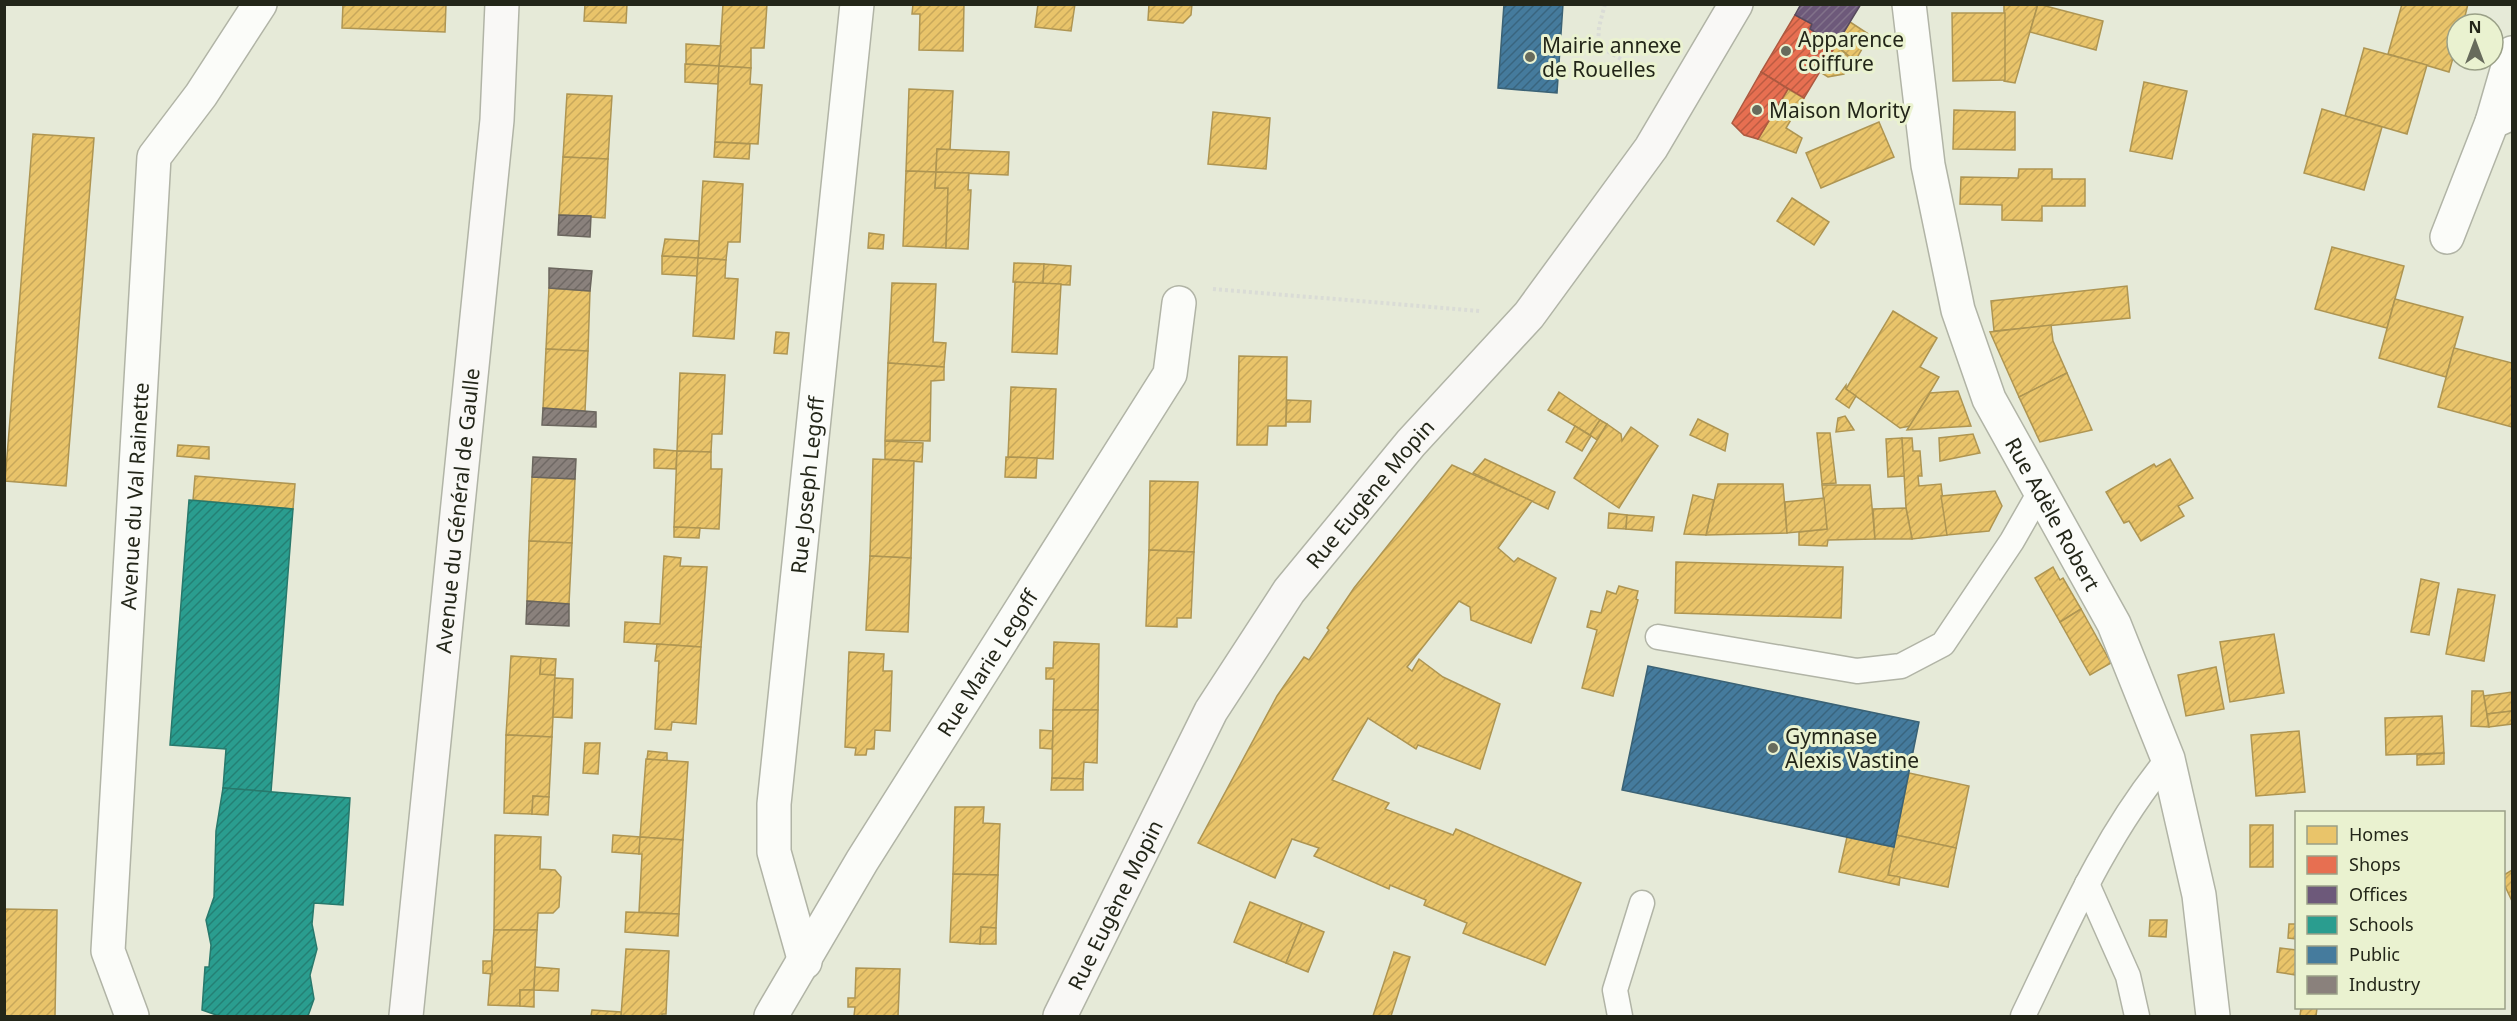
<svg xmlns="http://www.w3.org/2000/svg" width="2517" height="1021" viewBox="0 0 2517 1021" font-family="'Noto Sans',sans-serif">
<defs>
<pattern id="homes-hatch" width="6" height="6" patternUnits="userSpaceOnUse" patternTransform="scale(1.5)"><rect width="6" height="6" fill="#e9c46a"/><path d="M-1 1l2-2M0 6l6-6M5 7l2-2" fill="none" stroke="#c8a85b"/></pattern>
<pattern id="shops-hatch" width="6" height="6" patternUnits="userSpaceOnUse" patternTransform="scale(1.5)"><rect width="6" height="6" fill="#e76f51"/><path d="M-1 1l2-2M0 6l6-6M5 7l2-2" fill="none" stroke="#bb5b42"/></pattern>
<pattern id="offices-hatch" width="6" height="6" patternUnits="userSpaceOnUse" patternTransform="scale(1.5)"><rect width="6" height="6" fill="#6d597a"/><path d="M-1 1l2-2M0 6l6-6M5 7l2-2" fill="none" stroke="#81728a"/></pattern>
<pattern id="schools-hatch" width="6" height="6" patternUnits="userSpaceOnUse" patternTransform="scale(1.5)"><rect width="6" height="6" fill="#2a9d8f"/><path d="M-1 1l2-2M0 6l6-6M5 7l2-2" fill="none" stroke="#248074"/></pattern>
<pattern id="public-hatch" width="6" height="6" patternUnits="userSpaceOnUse" patternTransform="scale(1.5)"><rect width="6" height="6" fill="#457b9d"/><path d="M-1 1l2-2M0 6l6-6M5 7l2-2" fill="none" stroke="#39657f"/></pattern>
<pattern id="industry-hatch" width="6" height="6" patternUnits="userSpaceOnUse" patternTransform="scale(1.5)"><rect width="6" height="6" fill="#8a817c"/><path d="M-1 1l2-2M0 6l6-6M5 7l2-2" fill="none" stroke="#706965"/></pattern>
</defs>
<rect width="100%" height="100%" fill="#e6ead8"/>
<g fill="url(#homes-hatch)" stroke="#ae9552" stroke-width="1.5">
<polygon points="343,4 446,4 445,32 342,28"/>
<polygon points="585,4 627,4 626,23 584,21"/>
<polygon points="723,4 767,4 764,48 751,48 751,68 719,66"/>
<polygon points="913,4 964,4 963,51 919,50 920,14 912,14"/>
<polygon points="1038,4 1075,4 1071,31 1035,27"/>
<polygon points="1149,4 1192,4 1191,15 1183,23 1148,20"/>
<polygon points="2004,4 2038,4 2015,83 2004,81"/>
<polygon points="2038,4 2103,21 2096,50 2030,32"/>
<polygon points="2402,4 2468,4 2463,24 2457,24 2457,44 2449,72 2388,54"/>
<polygon points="1952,13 2005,13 2005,80 1953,81"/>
<polygon points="1850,22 1870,35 1855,61 1836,45"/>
<polygon points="686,44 721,46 719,66 686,64"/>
<polygon points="1836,45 1852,60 1844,74 1828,77 1820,72"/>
<polygon points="2364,48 2427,65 2407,134 2345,116"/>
<polygon points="685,64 719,66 718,84 685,82"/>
<polygon points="719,66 751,68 750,84 762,85 758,144 715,142"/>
<polygon points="2144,82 2187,91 2172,159 2130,151"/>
<polygon points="909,89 953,91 950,150 937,149 936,172 906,171"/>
<polygon points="1788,89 1804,98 1786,128 1802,138 1796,153 1758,139"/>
<polygon points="567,94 612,96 608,159 563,157"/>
<polygon points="2322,109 2382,127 2364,190 2304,173"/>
<polygon points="1954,110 2015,112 2015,150 1953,149"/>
<polygon points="1213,112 1270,118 1266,169 1208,164"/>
<polygon points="1879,122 1894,157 1821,188 1806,153"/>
<polygon points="33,134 94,138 66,486 5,481"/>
<polygon points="715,142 750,144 749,159 714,157"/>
<polygon points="937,149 1009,152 1008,175 936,172"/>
<polygon points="563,157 608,159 605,218 559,215"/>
<polygon points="2019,169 2052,169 2052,179 2085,179 2085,206 2042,206 2042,221 2002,220 2002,205 1960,204 1961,177 2018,178"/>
<polygon points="906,171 936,172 935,188 948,188 946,248 903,246"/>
<polygon points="936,172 969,173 968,190 971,190 968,249 946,248 948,188 935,188"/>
<polygon points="703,181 743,184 740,242 728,242 726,260 698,258"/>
<polygon points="1792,198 1829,222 1814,245 1777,221"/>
<polygon points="869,233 884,235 883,249 868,248"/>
<polygon points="665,239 699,241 698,258 662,256"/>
<polygon points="2332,247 2404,266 2387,328 2315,309"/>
<polygon points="662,256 698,258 697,276 662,274"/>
<polygon points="698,258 726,260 725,278 738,279 734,339 693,336"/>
<polygon points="1014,263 1044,264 1043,284 1013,282"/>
<polygon points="1044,264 1071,266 1070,285 1043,284"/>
<polygon points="1015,282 1061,284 1057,354 1012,352"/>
<polygon points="892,283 936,284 933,342 946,343 944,367 888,363"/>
<polygon points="2127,286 2130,318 1994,331 1991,301"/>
<polygon points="549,288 590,291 588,351 546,349"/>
<polygon points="2395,299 2463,317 2446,377 2379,358"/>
<polygon points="1893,311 1937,338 1920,367 1939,377 1910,426 1900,428 1846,389"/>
<polygon points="2051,325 2053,341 2067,373 2019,397 1990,332"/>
<polygon points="776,332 789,333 787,354 774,353"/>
<polygon points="2454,348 2512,363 2512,427 2438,407"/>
<polygon points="546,349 588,351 585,411 543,408"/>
<polygon points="1239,356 1287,357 1286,426 1268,426 1267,445 1237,445"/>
<polygon points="888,363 944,367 944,380 931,381 930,441 885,440"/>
<polygon points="680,373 725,375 722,434 712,434 711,452 677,451"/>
<polygon points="2067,373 2092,430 2040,442 2019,397"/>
<polygon points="1846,385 1846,389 1856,396 1849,408 1836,399"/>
<polygon points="1011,387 1056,389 1053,459 1008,457"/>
<polygon points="1958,391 1971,426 1907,430 1930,393"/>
<polygon points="1559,392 1600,420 1590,435 1548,410"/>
<polygon points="1287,400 1311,401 1310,422 1286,422"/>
<polygon points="1845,416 1854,430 1836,432 1838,418"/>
<polygon points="1698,419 1728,434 1725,451 1690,435"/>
<polygon points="1600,420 1607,424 1597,440 1590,435"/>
<polygon points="1607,424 1621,434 1622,441 1631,427 1658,446 1619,508 1574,478"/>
<polygon points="1575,426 1591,436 1582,451 1566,442"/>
<polygon points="1817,433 1830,433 1836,483 1822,484"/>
<polygon points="1973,434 1980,453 1940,461 1939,438"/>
<polygon points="1902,438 1905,476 1888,477 1886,439"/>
<polygon points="1902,438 1912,438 1913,451 1920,451 1922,476 1918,476 1919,486 1941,484 1947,535 1912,539 1906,508"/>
<polygon points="885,441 923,443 922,462 885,459"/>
<polygon points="178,445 209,447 209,459 177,456"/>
<polygon points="654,449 677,451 676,469 654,468"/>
<polygon points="677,451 711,452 711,469 722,469 719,529 674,527"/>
<polygon points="1006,457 1037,458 1036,478 1005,477"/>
<polygon points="873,459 914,461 911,558 870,556"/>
<polygon points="1485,459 1555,492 1548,509 1473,473"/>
<polygon points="2170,459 2193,498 2178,506 2184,516 2141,541 2129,521 2124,523 2106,492 2154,464 2156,467"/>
<polygon points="1452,465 1532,501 1498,548 1514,562 1518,558 1556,578 1531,643 1471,620 1470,607 1459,601 1407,667 1412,671 1419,659 1443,677 1500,704 1480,769 1418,745 1416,749 1368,718 1332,780 1389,803 1385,809 1453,835 1456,829 1581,883 1545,965 1463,933 1467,923 1424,905 1426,900 1390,885 1389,889 1314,856 1319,848 1292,839 1275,878 1198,843 1277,696 1304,657 1309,660 1329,630 1327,628 1354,588"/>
<polygon points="195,476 295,484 293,509 193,500"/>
<polygon points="532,477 575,479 572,543 529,541"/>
<polygon points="1150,481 1198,482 1194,552 1149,550"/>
<polygon points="1718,484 1783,484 1787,533 1706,535"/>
<polygon points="1822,485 1870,485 1875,539 1828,540 1827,546 1799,545 1799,532 1827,529"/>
<polygon points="1995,491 2002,506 1989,531 1947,535 1941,496"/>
<polygon points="1693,495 1714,500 1706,535 1684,534"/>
<polygon points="1824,498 1827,529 1787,533 1785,502"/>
<polygon points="1906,508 1912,539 1875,539 1873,509"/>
<polygon points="1609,513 1627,515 1626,529 1608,528"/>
<polygon points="1627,515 1654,517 1652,531 1626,529"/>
<polygon points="674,527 700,528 699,538 674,537"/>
<polygon points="529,541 572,543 569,604 527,601"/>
<polygon points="1149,550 1194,552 1191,618 1177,618 1177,627 1146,626"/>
<polygon points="664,556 681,558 680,566 707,567 701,647 624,642 625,622 660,624"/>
<polygon points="870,556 911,558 908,632 866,630"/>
<polygon points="1676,562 1843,567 1841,618 1675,613"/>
<polygon points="2053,567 2060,580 2063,578 2081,609 2060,622 2035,578"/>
<polygon points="2421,579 2439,583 2429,635 2411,632"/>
<polygon points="1619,586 1638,591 1636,599 1638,600 1613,696 1582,688 1597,630 1587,627 1591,611 1601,613 1607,591 1616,594"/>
<polygon points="2458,589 2495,595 2484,661 2446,654"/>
<polygon points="2081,609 2111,663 2090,675 2060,622"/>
<polygon points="2274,634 2284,693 2230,702 2220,642"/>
<polygon points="1054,642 1099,644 1098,710 1053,710 1054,679 1046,679 1046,668 1053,668"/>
<polygon points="657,644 701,647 696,724 672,722 671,730 655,729 659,661 655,661"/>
<polygon points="849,652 884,654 883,671 892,671 890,731 875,730 874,749 867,749 866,755 855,755 856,748 845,747"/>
<polygon points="511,656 541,658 540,674 555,675 552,737 506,735"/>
<polygon points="541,658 556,659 555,675 540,674"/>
<polygon points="2216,667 2224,709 2186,716 2178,675"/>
<polygon points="555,678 573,679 572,718 553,717"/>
<polygon points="2472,691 2483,691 2489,727 2471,726"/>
<polygon points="2512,692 2512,711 2487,714 2484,696"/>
<polygon points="1053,710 1098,710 1097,763 1084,762 1083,779 1052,778"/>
<polygon points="2512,711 2512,724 2489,727 2487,714"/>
<polygon points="2442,716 2444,753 2386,755 2385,718"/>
<polygon points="1040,730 1053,731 1052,749 1040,748"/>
<polygon points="2299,731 2305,792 2256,796 2251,735"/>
<polygon points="506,735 552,737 549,797 533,796 532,814 504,813"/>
<polygon points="585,743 600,743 598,774 583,773"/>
<polygon points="648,751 667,753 667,761 647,759"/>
<polygon points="2444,753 2444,764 2417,765 2417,755"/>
<polygon points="646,759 688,762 683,840 640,837"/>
<polygon points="1909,773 1969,786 1956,848 1896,835"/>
<polygon points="1052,778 1083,779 1083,790 1051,790"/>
<polygon points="533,796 549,797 548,815 532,814"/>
<polygon points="955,807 984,807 983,823 1000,824 998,875 953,874"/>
<rect x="2250" y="825" width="23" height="42"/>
<polygon points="495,835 541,837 540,869 555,870 561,877 559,907 553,913 538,913 537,930 494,930"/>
<polygon points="613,835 640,837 639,854 612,852"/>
<polygon points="1896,835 1956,848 1948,887 1888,875"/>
<polygon points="640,837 683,840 679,914 639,912 642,854 639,854"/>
<polygon points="1847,837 1894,847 1888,875 1900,877 1899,885 1839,872"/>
<polygon points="2512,870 2512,901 2504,884 2504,875"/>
<polygon points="953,874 998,875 996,928 981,927 980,944 950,942"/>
<polygon points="1250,902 1302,923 1286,963 1234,942"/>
<polygon points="4,909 57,910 55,1016 4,1016"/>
<polygon points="626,912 679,914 678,936 625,932"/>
<polygon points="2150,920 2167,920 2166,937 2149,936"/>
<polygon points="1302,923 1324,932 1308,972 1286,963"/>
<polygon points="2289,924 2296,924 2296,939 2288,938"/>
<polygon points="981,927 996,928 996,944 980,944"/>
<polygon points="494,930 537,930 534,990 520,990 520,1006 488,1005"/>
<polygon points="2280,948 2296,950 2296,975 2277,972"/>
<polygon points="626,949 669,951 666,1014 662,1014 662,1016 621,1016"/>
<polygon points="1394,952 1410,957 1391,1016 1373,1016"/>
<polygon points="483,961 492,961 492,974 483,973"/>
<polygon points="535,967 559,969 558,991 534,990"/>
<polygon points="856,968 900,969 898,1016 854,1016 855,1007 848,1007 848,998 855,998"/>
<polygon points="520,990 534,990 534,1007 520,1006"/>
<polygon points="2301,1008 2317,1008 2316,1016 2300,1016"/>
<polygon points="592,1010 621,1012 621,1016 591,1016"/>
</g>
<g fill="url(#shops-hatch)" stroke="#ac5940" stroke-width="1.5">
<polygon points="1795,15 1812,24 1810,29 1836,45 1804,98 1761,72"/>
<polygon points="1761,72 1788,89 1758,139 1744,135 1732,123"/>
</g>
<polygon fill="url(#offices-hatch)" stroke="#574a5d" stroke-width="1.5" points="1801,4 1861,4 1836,45 1810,29 1812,24 1795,15"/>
<g fill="url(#schools-hatch)" stroke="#28796c" stroke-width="1.5">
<polygon points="189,500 293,509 271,792 223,788 226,749 170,745"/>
<polygon points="223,788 350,798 343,905 314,903 312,924 317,949 310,975 314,999 308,1016 219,1016 202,1010 205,967 209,967 211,945 206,920 214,897 216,831"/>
</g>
<g fill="url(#public-hatch)" stroke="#3b6275" stroke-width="1.5">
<polygon points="1504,4 1563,4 1557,93 1498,88"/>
<polygon points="1648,666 1919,722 1894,847 1622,790"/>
</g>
<g fill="url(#industry-hatch)" stroke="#6b665e" stroke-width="1.5">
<polygon points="559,215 591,216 590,237 558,235"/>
<polygon points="549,268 592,271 590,291 549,288"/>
<polygon points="543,408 596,412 596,427 542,425"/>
<polygon points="533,457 576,459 575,479 532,477"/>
<polygon points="527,601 569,604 569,626 526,624"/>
</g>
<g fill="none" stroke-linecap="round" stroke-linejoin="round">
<g stroke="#b1b4a6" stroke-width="27">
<g id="lane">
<polyline points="1658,637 1857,671 1901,666 1943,644 2012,541 2040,492"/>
<polyline points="2087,884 2128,976 2137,1016"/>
<polyline points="1620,1016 1615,990 1642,903"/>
<path d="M2023 1016C2066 927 2104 836 2168 759"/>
</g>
</g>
<g stroke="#b1b4a6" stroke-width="36">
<g id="street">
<path id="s1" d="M1909 4 1928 165 1958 310 1989 399 2114 624 2168 759 2199 895 2213 1016"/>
<polyline points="2492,122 2512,53"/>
<polyline points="2447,237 2492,122 2512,113"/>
<path id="s2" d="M805 962 774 852V804L857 4"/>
<path id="s3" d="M132 1016 108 951 154 157 201 95 260 4"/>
<path id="s4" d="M771 1016 862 861 1170 374 1179 303"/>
</g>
</g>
<g stroke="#b1b4a6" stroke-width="36">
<g id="secondary">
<path id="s5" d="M406 1016 497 120 502 4"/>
<path id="s6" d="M1060 1016 1211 711 1289 591 1411 443 1529 315 1651 148 1736 4"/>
</g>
</g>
<g stroke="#dadcd6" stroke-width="4" stroke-dasharray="3 3" stroke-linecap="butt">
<polyline points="1605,4 1599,27 1598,46 1651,76"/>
<polyline points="1213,289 1480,311"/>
</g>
<use href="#lane" stroke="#fbfcf9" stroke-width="24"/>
<use href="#street" stroke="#fbfcf9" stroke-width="33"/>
<use href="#secondary" stroke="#f9f8f6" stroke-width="33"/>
</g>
<g fill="#676b5c" stroke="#eaf2d0" stroke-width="2">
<circle cx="1786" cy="51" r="6"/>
<circle cx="1530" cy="57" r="6"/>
<circle cx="1757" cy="110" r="6"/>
<circle cx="1773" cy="748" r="6"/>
</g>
<g text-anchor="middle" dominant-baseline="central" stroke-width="6" stroke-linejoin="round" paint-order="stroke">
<g font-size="21" fill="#232619" stroke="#eaf2d0" text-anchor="start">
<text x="1798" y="39">Apparence<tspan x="1798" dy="24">coiffure</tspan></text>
<text x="1542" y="45">Mairie annexe<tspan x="1542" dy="24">de Rouelles</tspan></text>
<text x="1769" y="110">Maison Mority</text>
<text x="1785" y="736">Gymnase<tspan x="1785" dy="24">Alexis Vastine</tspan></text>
</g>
<g font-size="21" fill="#232619" stroke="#eaf2d0">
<text stroke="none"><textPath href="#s2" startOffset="483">Rue Joseph Legoff</textPath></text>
<text stroke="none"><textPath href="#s6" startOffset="610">Rue Eugène Mopin</textPath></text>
<text stroke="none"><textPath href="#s3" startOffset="525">Avenue du Val Rainette</textPath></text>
<text stroke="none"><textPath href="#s5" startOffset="508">Avenue du Général de Gaulle</textPath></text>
<text stroke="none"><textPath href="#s1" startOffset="536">Rue Adèle Robert</textPath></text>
<text stroke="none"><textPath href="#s4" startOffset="414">Rue Marie Legoff</textPath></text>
<text stroke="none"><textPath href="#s6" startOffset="124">Rue Eugène Mopin</textPath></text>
</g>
</g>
<rect width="2517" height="1021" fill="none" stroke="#232619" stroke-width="12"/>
<rect x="2295" y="811" width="210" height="198" fill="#eaf2d0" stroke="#9aa087" stroke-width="1.5"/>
<rect x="2307" y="826" width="30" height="18" fill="#e9c46a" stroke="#9aa087" stroke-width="1.5"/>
<text x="2349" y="841" font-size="18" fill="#232619">Homes</text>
<rect x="2307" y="856" width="30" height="18" fill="#e76f51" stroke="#9aa087" stroke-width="1.5"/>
<text x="2349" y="871" font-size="18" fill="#232619">Shops</text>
<rect x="2307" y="886" width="30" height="18" fill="#6d597a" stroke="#9aa087" stroke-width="1.5"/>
<text x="2349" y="901" font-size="18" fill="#232619">Offices</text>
<rect x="2307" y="916" width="30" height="18" fill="#2a9d8f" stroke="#9aa087" stroke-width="1.5"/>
<text x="2349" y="931" font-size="18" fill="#232619">Schools</text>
<rect x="2307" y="946" width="30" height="18" fill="#457b9d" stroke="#9aa087" stroke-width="1.5"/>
<text x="2349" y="961" font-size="18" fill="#232619">Public</text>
<rect x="2307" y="976" width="30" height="18" fill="#8a817c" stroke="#9aa087" stroke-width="1.5"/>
<text x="2349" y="991" font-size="18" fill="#232619">Industry</text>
<g transform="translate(2475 42)"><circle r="28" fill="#eaf2d0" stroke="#9aa087" stroke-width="1.5"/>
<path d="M0-4.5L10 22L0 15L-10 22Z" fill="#676b5c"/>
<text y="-9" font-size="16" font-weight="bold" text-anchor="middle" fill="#232619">N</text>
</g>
</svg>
